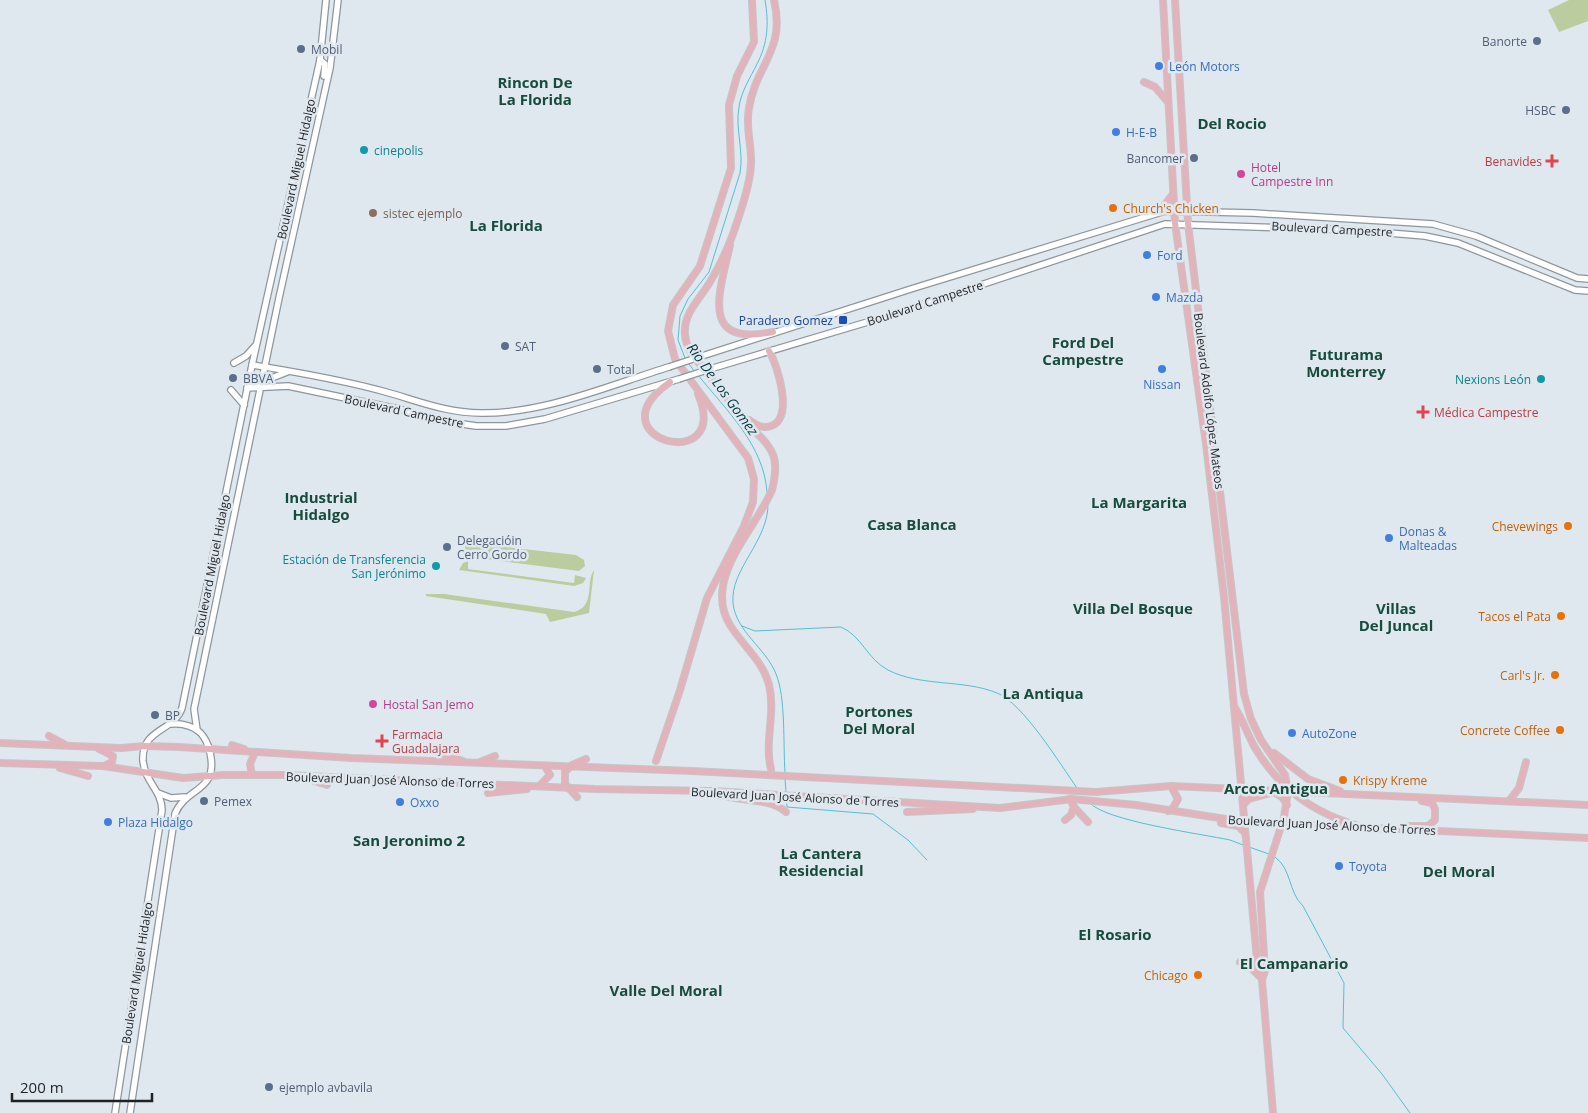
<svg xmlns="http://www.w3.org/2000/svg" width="1588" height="1113" viewBox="0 0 1588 1113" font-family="'Open Sans',sans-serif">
<rect width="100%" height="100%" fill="#e0e8ef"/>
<g fill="#bbcc9f">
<polygon points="1569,0 1588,0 1588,21 1559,32 1548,10"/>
<polygon points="472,543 576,555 584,560 585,566 579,571 470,557 464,553 466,544"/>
<polygon points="468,561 468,569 574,583 575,575 586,578 583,583 574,586 459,570 463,563"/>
<path d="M594 570 589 613 550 622 546 614 426 596V594H444L574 612C596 606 585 583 594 570Z"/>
</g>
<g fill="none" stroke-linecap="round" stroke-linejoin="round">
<g stroke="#55bed3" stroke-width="1">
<path d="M685 358 678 340 680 316 688 299 709 272 740 173C744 151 735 129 739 107 741 92 750 78 757 64 768 43 769 23 765 0"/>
<polyline points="689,364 695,372"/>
<path d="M698 375C726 410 764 445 767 492"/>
<path d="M768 503C769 541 730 569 733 603 736 632 766 648 776 674 786 698 783 745 785 772"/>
<path d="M742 626 755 631 841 627C862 636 867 659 888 670 921 687 963 679 997 693 1023 703 1060 764 1077 788"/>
<polyline points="785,779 786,792"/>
<polyline points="786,799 787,807 873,814 908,840 927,860"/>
<path d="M1090 803C1105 821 1202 834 1230 840L1243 845"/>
<polyline points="1249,847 1269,854"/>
<path d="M1275 857C1292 869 1288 892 1303 906L1344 983 1343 1028 1382 1074 1410 1113"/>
</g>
<g stroke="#8e969c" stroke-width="8">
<g id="secondary">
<polyline points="320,60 325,64 324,76"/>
<polyline points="702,356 914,288 1165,211 1253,213 1433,224 1476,236 1577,278 1588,279"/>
<polyline points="234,363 246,356 255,346"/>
<path d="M252 365C296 372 342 380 386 392 418 401 447 413 481 413 544 414 610 385 669 367"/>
<polyline points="710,369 881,318 1165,224 1353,230 1425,236 1458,243 1575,290 1588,291"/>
<polyline points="249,387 287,372"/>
<polyline points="247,388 288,386 403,410 436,420 476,426 506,426 545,419 679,379"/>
<polyline points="231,390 244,405"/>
<polyline points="197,730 194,709 279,298 330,68 338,0"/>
<polyline points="158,793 171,798 185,797"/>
<path d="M115 1113 162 810C162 791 145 782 143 761 141 728 174 732 182 708L252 365 320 60 326 0"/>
<path d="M130 1113 175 814C185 788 216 792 211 758 210 750 208 743 203 736 197 727 183 723 172 724"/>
</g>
</g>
<g stroke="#c5c6c6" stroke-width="8">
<g id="primary">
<polyline points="1163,0 1175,223 1206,444 1224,597 1258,971 1261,978"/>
<polyline points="1175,0 1188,223 1244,694 1251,719 1261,740 1285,775 1288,791 1284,817 1260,892 1265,971 1262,980 1273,1113"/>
<polyline points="1144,82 1155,87 1167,101"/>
<polyline points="1159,212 1173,194"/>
<path d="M730 245C720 292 698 347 773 332"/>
<path d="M670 382C589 439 733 477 698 394"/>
<path d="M749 420C756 425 762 429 771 426 794 418 778 366 769 351"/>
<path d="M1235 708C1243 720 1247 733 1254 746 1277 786 1311 812 1356 825"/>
<polyline points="49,736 64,744"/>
<polyline points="0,743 121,748 145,746 179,747 351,758 692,771 1096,792 1171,786 1588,805"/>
<polyline points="232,745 244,749"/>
<polyline points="99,749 113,756 112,762 104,766"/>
<polyline points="1274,753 1308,779 1340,791"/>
<polyline points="443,754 463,761"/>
<polyline points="656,761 680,690 707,598 744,526 753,502 754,479 748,458 675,359 668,331 673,305 700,266 731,168 729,105 737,76 754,42 752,0"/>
<polyline points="480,762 495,756"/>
<polyline points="0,763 103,766 183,778 223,775 286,775 595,789 713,791 1000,808 1072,799 1136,805 1245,822 1588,838"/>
<polyline points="60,768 88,776"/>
<path d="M771 769C764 742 776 713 769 685 763 661 743 646 730 625 702 579 755 530 772 490 782 450 768 447 746 421 732 405 719 387 705 371 697 360 686 350 685 335 683 313 700 299 710 282 719 267 727 250 733 234 740 213 750 186 751 164 752 145 745 127 749 108 756 64 786 51 774 0"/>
<polyline points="252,775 250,764 255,752"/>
<polyline points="308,779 327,785"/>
<polyline points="539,786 550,775 545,766"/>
<polyline points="488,793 527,789"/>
<path d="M718 794C739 802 769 797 786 812"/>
<polyline points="577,797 565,784 565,772 572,765 586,759"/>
<polyline points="1070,799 1074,807 1088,822"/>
<polyline points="1509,801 1519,788 1526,762"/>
<polyline points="1244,804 1249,799 1274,792 1283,798 1287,805"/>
<polyline points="1168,811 1173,808 1178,799 1171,786"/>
<polyline points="907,812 973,809"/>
<polyline points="1065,820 1071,815 1074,807"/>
<polyline points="1221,823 1238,826 1245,833"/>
<polyline points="1408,826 1428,826 1435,820 1435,809 1432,803 1422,801"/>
<polyline points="1240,962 1250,967 1259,976"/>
</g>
</g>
<use href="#secondary" stroke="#fff" stroke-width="5.5"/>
<use href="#primary" stroke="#e3b3bc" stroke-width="6"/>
<g stroke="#8e969c" stroke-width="8" stroke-linecap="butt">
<g id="secondary-bridge">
<polyline points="669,367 702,356"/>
<polyline points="679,379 710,369"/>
</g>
</g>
<use href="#secondary-bridge" stroke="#fff" stroke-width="5.5"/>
</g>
<g fill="#5c6f8a" stroke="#e0e8ef" stroke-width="2">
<circle cx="1537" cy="41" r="5"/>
<circle cx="301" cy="49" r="5"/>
<circle cx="1566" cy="110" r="5"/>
<circle cx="1194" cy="158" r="5"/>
<circle cx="505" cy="346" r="5"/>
<circle cx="597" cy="369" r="5"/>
<circle cx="233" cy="378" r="5"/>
<circle cx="447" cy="547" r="5"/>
<circle cx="155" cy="715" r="5"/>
<circle cx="204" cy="801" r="5"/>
<circle cx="269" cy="1087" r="5"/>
</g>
<g fill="#3f7fe0" stroke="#e0e8ef" stroke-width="2">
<circle cx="1159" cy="66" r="5"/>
<circle cx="1116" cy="132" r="5"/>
<circle cx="1147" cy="255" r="5"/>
<circle cx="1156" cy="297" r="5"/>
<circle cx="1162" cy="369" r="5"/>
<circle cx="1389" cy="538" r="5"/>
<circle cx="1292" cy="733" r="5"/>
<circle cx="400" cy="802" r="5"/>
<circle cx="108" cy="822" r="5"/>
<circle cx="1339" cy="866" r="5"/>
</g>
<g fill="#0f9aa8" stroke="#e0e8ef" stroke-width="2">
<circle cx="364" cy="150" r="5"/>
<circle cx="1541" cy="379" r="5"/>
<circle cx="436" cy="566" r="5"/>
</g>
<g fill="#e0444e" stroke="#e0e8ef" stroke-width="2">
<path d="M1549.5 153.5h5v5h5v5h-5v5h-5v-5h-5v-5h5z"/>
<path d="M1420.5 404.5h5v5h5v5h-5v5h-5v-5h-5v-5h5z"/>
<path d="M379.5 733.5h5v5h5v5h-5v5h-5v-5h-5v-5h5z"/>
</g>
<g fill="#d1479c" stroke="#e0e8ef" stroke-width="2">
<circle cx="1241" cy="174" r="5"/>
<circle cx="373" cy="704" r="5"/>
</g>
<g fill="#e8710a" stroke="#e0e8ef" stroke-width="2">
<circle cx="1113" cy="208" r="5"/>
<circle cx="1568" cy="526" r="5"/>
<circle cx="1561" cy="616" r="5"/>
<circle cx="1555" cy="675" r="5"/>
<circle cx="1560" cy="730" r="5"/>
<circle cx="1343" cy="780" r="5"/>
<circle cx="1198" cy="975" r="5"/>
</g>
<circle fill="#8d6e63" stroke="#e0e8ef" stroke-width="2" cx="373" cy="213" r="5"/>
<rect fill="#1a4fb4" stroke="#e0e8ef" stroke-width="2" x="838" y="315" width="10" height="10" rx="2.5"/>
<g text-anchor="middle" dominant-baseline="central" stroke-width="5" stroke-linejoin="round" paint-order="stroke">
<g font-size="12" fill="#4e5e75" stroke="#e0e8ef" text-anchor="start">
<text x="1527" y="41" text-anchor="end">Banorte</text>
<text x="311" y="49">Mobil</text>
<text x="1556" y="110" text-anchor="end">HSBC</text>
<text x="1184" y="158" text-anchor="end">Bancomer</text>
<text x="515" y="346">SAT</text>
<text x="607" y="369">Total</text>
<text x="243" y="378">BBVA</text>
<text x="457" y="540">Delegacióin<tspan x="457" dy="14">Cerro Gordo</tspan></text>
<text x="165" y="715">BP</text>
<text x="214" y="801">Pemex</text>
<text x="279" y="1087">ejemplo avbavila</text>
</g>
<g font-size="12" fill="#366cbe" stroke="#e0e8ef" text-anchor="start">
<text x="1169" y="66">León Motors</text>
<text x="1126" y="132">H-E-B</text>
<text x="1157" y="255">Ford</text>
<text x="1166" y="297">Mazda</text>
<text x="1162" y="384" text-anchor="middle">Nissan</text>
<text x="1399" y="531">Donas &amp;<tspan x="1399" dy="14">Malteadas</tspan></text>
<text x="1302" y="733">AutoZone</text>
<text x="410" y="802">Oxxo</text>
<text x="118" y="822">Plaza Hidalgo</text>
<text x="1349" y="866">Toyota</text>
</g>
<g font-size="12" fill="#0d838f" stroke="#e0e8ef" text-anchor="end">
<text x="374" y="150" text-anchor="start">cinepolis</text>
<text x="1531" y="379">Nexions León</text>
<text x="426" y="559">Estación de Transferencia<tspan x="426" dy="14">San Jerónimo</tspan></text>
</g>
<g font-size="12" fill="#be3a42" stroke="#e0e8ef" text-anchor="start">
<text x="1542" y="161" text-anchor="end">Benavides</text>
<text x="1434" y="412">Médica Campestre</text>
<text x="392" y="734">Farmacia<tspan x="392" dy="14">Guadalajara</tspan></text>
</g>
<g font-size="12" fill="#b23c85" stroke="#e0e8ef" text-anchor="start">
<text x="1251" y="167">Hotel<tspan x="1251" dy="14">Campestre Inn</tspan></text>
<text x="383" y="704">Hostal San Jemo</text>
</g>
<g font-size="12" fill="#1f2225" stroke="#e0e8ef">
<text transform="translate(296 169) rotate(-78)">Boulevard Miguel Hidalgo</text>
<text transform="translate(1332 229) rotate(3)">Boulevard Campestre</text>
<text transform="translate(925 303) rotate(-18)">Boulevard Campestre</text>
<text transform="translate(1209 401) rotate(83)">Boulevard Adolfo López Mateos</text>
<text transform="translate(404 411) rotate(12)">Boulevard Campestre</text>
<text transform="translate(212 565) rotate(-79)">Boulevard Miguel Hidalgo</text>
<text transform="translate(390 780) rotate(2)">Boulevard Juan José Alonso de Torres</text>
<text transform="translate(795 797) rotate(3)">Boulevard Juan José Alonso de Torres</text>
<text transform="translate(1332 825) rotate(3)">Boulevard Juan José Alonso de Torres</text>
<text transform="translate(137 973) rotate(-81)">Boulevard Miguel Hidalgo</text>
</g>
<g font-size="12" fill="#c56008" stroke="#e0e8ef" text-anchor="end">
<text x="1123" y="208" text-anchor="start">Church's Chicken</text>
<text x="1558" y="526">Chevewings</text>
<text x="1551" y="616">Tacos el Pata</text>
<text x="1545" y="675">Carl's Jr.</text>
<text x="1550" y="730">Concrete Coffee</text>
<text x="1353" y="780" text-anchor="start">Krispy Kreme</text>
<text x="1188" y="975">Chicago</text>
</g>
<g font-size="12" fill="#785e54" stroke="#e0e8ef" text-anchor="start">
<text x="383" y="213">sistec ejemplo</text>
</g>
<g font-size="12" fill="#164399" stroke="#e0e8ef" text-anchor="end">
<text x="833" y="320">Paradero Gomez</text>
</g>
<g font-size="14" font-style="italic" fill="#02363f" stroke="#e0e8ef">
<text transform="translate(723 389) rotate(54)">Rio De Los Gomez</text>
</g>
<g font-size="15" font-weight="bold" fill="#174b3c" stroke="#e0e8ef">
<text x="535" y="82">Rincon De<tspan x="535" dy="17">La Florida</tspan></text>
<text x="1232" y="123">Del Rocio</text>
<text x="506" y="225">La Florida</text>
<text x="1083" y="342">Ford Del<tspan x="1083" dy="17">Campestre</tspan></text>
<text x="1346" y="354">Futurama<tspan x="1346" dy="17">Monterrey</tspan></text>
<text x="321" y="497">Industrial<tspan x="321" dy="17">Hidalgo</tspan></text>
<text x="1139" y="502">La Margarita</text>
<text x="912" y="524">Casa Blanca</text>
<text x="1133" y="608">Villa Del Bosque</text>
<text x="1396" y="608">Villas<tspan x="1396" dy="17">Del Juncal</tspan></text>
<text x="1043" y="693">La Antiqua</text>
<text x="879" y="711">Portones<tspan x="879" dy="17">Del Moral</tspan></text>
<text x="1276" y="788">Arcos Antigua</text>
<text x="409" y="840">San Jeronimo 2</text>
<text x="821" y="853">La Cantera<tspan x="821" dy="17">Residencial</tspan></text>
<text x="1459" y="871">Del Moral</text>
<text x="1115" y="934">El Rosario</text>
<text x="1294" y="963">El Campanario</text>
<text x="666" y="990">Valle Del Moral</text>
</g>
</g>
<path d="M12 1093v8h140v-8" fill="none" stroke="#1f2225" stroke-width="2.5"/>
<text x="20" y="1093" font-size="15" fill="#1f2225" stroke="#e0e8ef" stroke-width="4" paint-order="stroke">200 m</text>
</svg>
